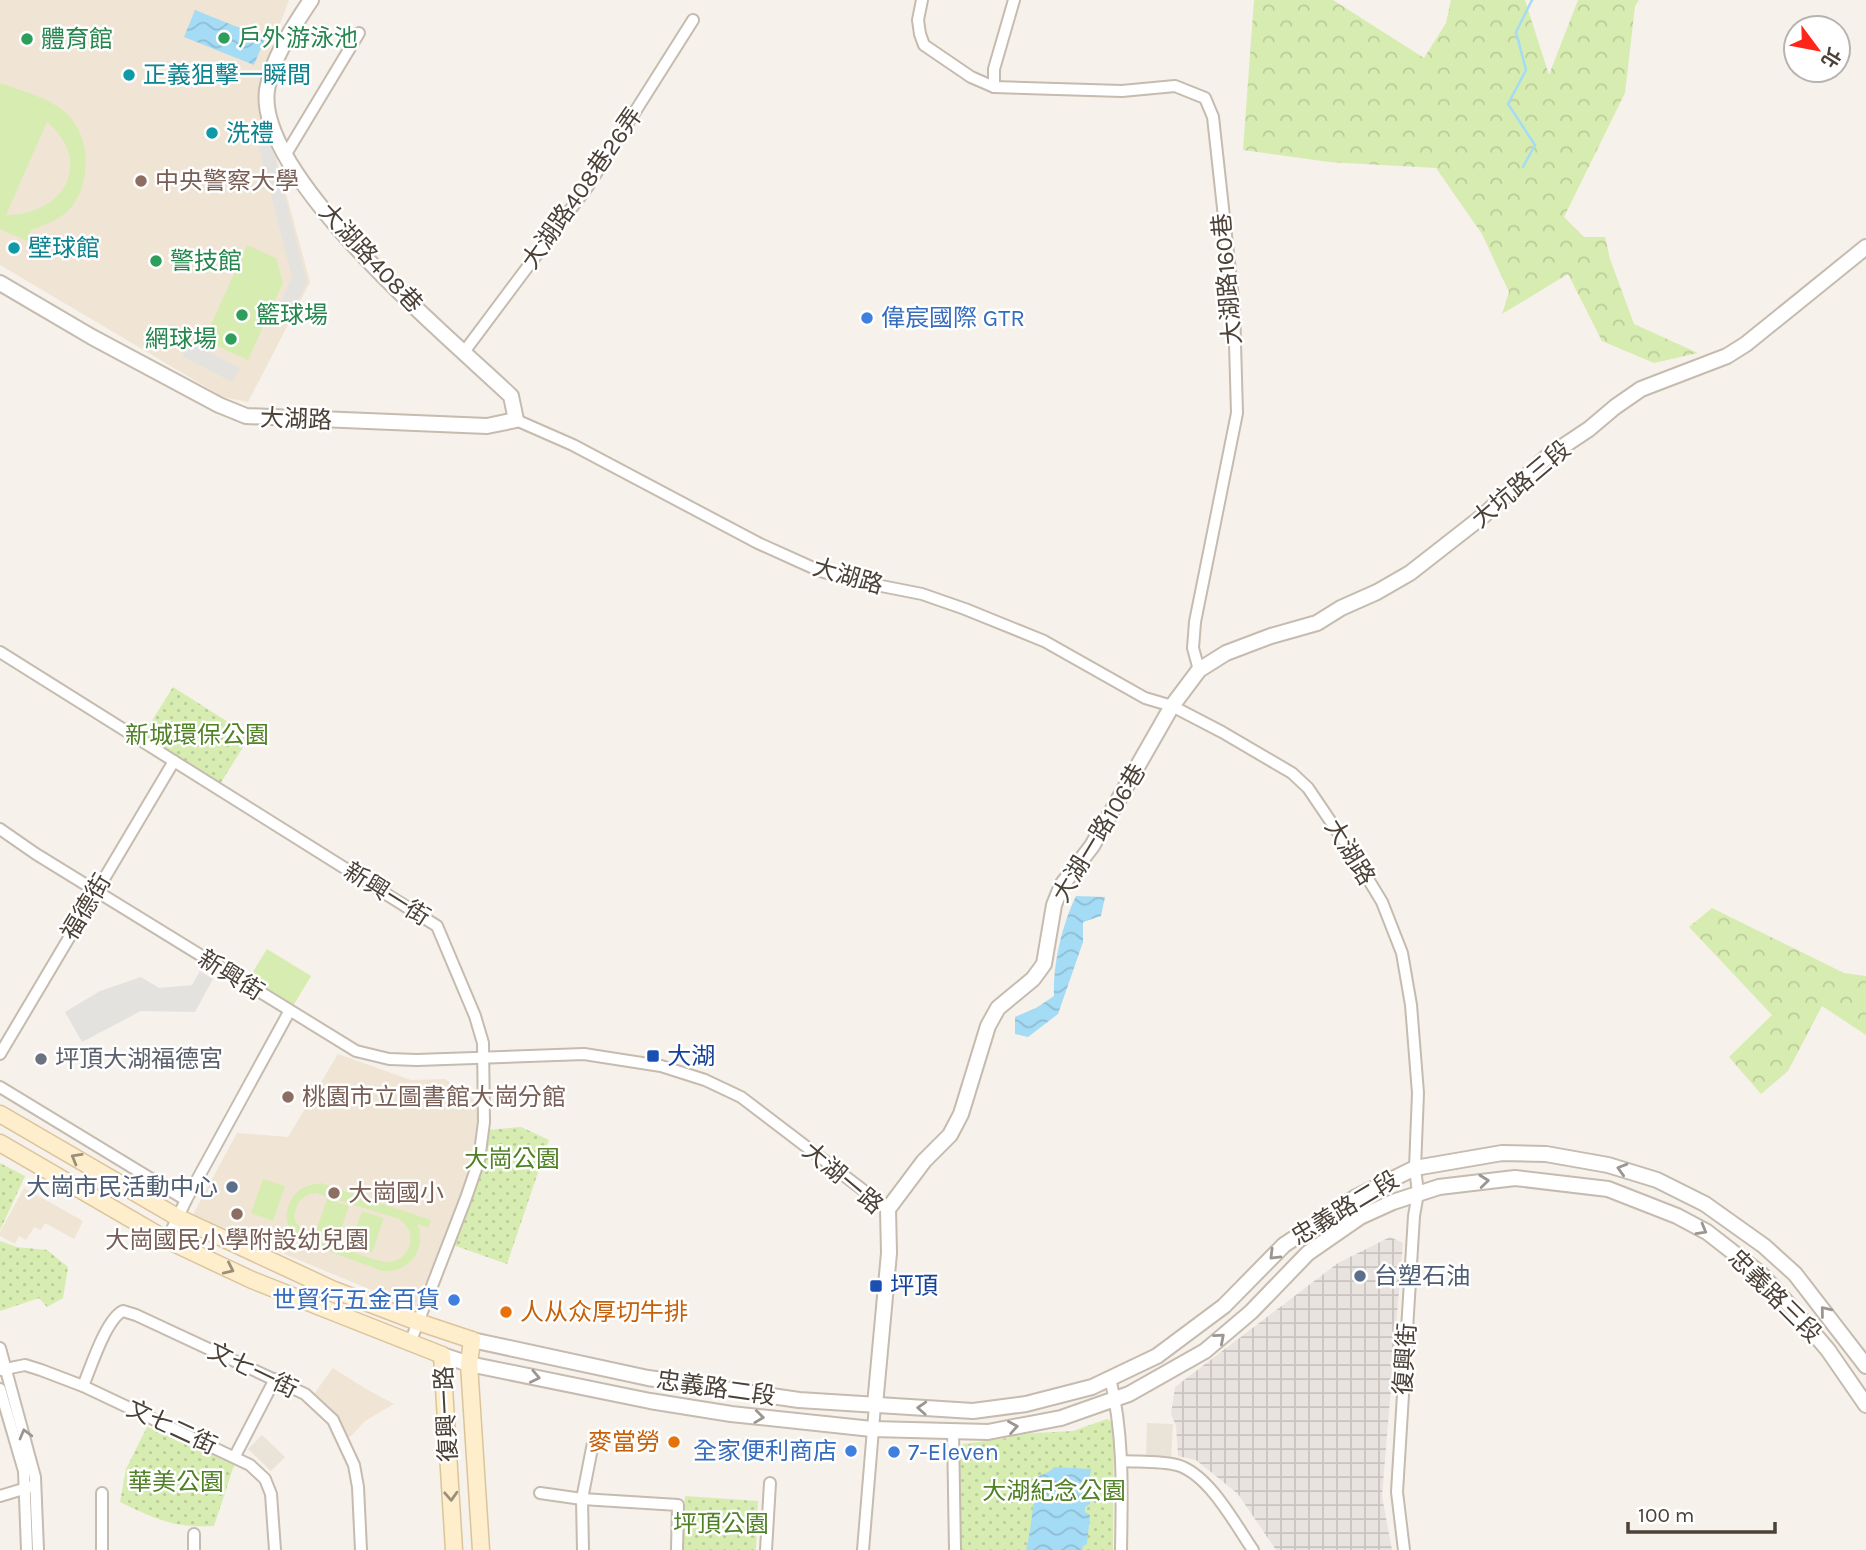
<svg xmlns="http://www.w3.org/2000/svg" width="1866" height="1550" viewBox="0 0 1866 1550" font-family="Karla,'Noto Sans TC',sans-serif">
<defs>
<pattern id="industrial-grid" width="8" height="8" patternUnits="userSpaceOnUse" patternTransform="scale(1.75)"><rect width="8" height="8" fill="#e9e3df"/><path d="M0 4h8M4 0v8" fill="none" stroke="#c9c4c0"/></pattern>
<pattern id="forest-crowns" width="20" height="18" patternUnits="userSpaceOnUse" patternTransform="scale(1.75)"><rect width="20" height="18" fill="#d7ecb1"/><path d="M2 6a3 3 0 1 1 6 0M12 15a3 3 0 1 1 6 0" fill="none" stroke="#bacc99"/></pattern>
<pattern id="park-dots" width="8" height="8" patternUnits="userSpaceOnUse" patternTransform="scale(1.75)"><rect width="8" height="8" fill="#d7ecb1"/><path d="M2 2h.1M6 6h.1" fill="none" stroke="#bacc99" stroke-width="1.8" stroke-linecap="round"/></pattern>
<pattern id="water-waves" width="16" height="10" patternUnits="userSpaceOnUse" patternTransform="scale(1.75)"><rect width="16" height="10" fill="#a4dbf5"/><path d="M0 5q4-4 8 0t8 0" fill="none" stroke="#8fbdd3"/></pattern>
</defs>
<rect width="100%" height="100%" fill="#f6f1ea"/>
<g fill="#eae3d8">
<polygon points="1147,1423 1173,1424 1171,1457 1146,1456"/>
<polygon points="262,1435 285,1457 271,1471 248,1449"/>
</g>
<polygon fill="url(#industrial-grid)" points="1390,1237 1403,1243 1382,1496 1392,1550 1276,1550 1238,1494 1196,1460 1178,1456 1176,1426 1171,1414 1175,1387 1338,1263"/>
<g fill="#f0e5d4">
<polygon points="0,0 289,0 260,77 260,97 310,282 248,402 223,397 0,265"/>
<polygon points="338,1054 411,1080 445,1079 481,1105 473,1171 415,1308 192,1216 237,1133 288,1137"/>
<polygon points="24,1188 83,1221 74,1239 45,1223 41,1230 34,1227 26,1240 19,1236 15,1244 0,1236 0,1232"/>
<polygon points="333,1368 366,1389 394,1404 365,1421 351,1436 345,1437 332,1411 314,1394"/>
</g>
<g fill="#d7ecb1" fill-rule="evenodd">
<path d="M0 83C21 91 52 98 68 115 92 139 91 186 69 210 58 221 45 225 31 230L27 241 0 229ZM47 122C95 163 63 215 6 215Z"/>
<polygon points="247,245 276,258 283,283 248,360 204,340"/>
<polygon points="267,949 311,976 293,1006 249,978"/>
<polygon points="263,1179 285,1186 273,1221 251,1213"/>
<path d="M321 1183 431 1220 429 1228 418 1224C426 1250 410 1273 382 1271 367 1265 351 1259 336 1254 312 1245 275 1236 290 1202 297 1188 307 1185 321 1183ZM316 1193 399 1219C407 1225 412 1232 410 1242 409 1253 398 1263 387 1262 376 1262 315 1238 304 1232L295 1221C294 1206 300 1195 316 1193Z"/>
<polygon points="327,1199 349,1206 337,1241 315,1234"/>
<polygon points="362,1211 384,1218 372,1253 350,1246"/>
</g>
<g fill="url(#forest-crowns)">
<polygon points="1254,0 1333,0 1424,58 1446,23 1451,0 1525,0 1549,75 1578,0 1639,0 1635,6 1625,93 1564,217 1584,237 1605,237 1610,259 1634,324 1698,353 1654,363 1602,341 1568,274 1502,314 1509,292 1482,234 1436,168 1329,162 1243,150"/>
<polygon points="1712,908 1844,973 1866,976 1866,1035 1822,1006 1788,1071 1761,1094 1729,1057 1772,1015 1689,927"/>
</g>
<g fill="url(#park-dots)">
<polygon points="173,687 250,736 220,784 143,735"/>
<polygon points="521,1127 549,1140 507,1264 453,1245 486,1130"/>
<polygon points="0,1163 25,1176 0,1230"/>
<polygon points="0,1241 17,1247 47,1250 68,1267 63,1298 47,1307 39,1298 0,1311"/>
<polygon points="1107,1419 1114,1423 1113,1550 958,1550 958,1448 963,1444 1008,1438 1018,1434 1073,1431"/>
<path d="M147 1427 235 1462 214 1526C172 1528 156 1519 120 1502L126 1469Z"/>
<polygon points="685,1496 758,1501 756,1550 681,1550"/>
</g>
<g fill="#e4e2df">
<polygon points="269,134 307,282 289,320 276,314 292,277 256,137"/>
<polygon points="190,342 240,368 232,382 182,356"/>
<polygon points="200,971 213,979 195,1012 141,1011 82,1042 65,1012 100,991 141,977 159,988 192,985"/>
</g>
<g fill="url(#water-waves)">
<polygon points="195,10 265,38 254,65 184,37"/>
<path d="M1076 896 1105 897 1101 916 1083 922V942L1058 1014 1028 1037 1015 1034V1017L1036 1008 1054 996C1053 964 1062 925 1076 896Z"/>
<path d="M1054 1467 1091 1469 1090 1476 1094 1481 1090 1504 1085 1507V1512L1090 1515 1087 1544 1083 1546 1082 1550H1026C1030 1536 1036 1493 1033 1479L1050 1471Z"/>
</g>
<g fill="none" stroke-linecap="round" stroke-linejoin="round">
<polyline stroke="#a4dbf5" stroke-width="2.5" points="1523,167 1535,145 1508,104 1526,70 1516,32 1532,0"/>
<g stroke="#c5bbaf" stroke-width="14">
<g id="minor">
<polyline points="922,0 918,20 920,34 924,45 971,77 994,87 1122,91 1175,86 1205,98 1213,117 1234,308 1237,413 1195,622 1193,648 1199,670"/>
<polyline points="994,87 994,69 1014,0"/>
<polyline points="286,154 359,33"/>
<polyline points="464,352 588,186 693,20"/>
<polyline points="516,420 573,445 758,543 820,571 856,581 922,594 965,609 1044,641 1145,698 1172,706 1222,732 1292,773 1308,788 1356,859 1382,902 1402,953 1411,1005 1418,1093 1415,1168 1418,1193 1414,1216 1397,1492 1404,1550"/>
<polyline points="0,652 437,926 475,1016 483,1043 484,1122 479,1160 466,1198 410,1343"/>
<polyline points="0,829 36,854 356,1051 389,1059 417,1060 584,1054 661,1066 705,1080 741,1097 888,1209"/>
<polyline points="0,1054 174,761"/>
<polyline points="0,1087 186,1200"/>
<polyline points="167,1240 186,1200 289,1012"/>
<polyline points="0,1348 35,1477 38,1550"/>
<polyline points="0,1370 25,1365 41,1370 83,1386 250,1465 265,1479 271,1494 275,1550"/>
<path d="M1110 1378C1124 1434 1122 1492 1121 1550"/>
<path d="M83 1386C91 1367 106 1319 123 1311L136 1315 305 1394 333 1420 354 1465 358 1487 361 1550"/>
<polyline points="0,1389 24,1471 27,1550"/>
<polyline points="953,1431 955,1550"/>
<polyline points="235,1456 275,1379"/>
<path d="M1122 1461C1140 1462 1160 1461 1177 1465 1209 1474 1235 1524 1253 1550"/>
<polyline points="102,1493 102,1550"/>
<polyline points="540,1493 582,1499 678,1505 677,1550"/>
<polyline points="0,1496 30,1487"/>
<polyline points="194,1534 194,1550"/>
<polyline points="583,1550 582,1499 593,1443"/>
<polyline points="766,1550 770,1483"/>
<polyline points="863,1550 875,1405"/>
</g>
</g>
<g stroke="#c5bbaf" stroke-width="18">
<g id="tertiary">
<path d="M0 283 92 337 219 405 246 416 487 426 516 420 511 396C451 339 255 176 267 90 272 58 293 27 311 0"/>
<polyline points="472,1340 648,1378 799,1400 973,1411 1026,1404 1092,1387 1157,1356 1224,1306 1284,1245 1356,1197 1415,1168 1502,1153 1546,1154 1608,1165 1657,1180 1705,1204 1764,1246 1795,1274 1866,1366"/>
<polyline points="442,1355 469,1364 650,1401 731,1414 872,1429 988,1432 1061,1418 1129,1394 1205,1351 1251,1312 1308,1253 1360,1217 1393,1202 1439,1187 1515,1178 1608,1189 1677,1216 1707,1232 1761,1274 1799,1316 1828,1350 1866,1405"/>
<polyline points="875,1405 889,1253 888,1209 924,1161 950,1135 961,1114 988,1026 998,1008 1033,979 1044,964 1054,905 1062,885 1092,846 1172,706 1199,670 1226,653 1271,636 1317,623 1341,608 1377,592 1410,573 1483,516 1547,457 1589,429 1615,407 1641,389 1727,356 1746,344 1866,247"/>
</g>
</g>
<g stroke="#dbc49a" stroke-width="19">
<g id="secondary">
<polyline points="0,1114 177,1217 334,1290 418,1322 472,1340"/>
<polyline points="0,1143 167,1240 252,1280 442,1355"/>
<polyline points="472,1340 469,1364 481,1550"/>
<polyline points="442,1355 454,1550"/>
</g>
</g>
<use href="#minor" stroke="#fff" stroke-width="10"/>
<use href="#tertiary" stroke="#fff" stroke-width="14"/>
<use href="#secondary" stroke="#ffeecb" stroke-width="16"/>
</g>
<defs><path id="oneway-chevron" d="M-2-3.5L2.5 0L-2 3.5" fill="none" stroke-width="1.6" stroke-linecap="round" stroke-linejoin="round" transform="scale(1.75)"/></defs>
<g stroke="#9c8f7a">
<use href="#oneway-chevron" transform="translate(76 1158) rotate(-150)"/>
<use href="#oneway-chevron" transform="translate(229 1269) rotate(25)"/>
<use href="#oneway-chevron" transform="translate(451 1496) rotate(87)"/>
</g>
<g stroke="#9c9691">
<use href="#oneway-chevron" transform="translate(1622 1169) rotate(-164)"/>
<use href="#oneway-chevron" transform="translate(1484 1181) rotate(-6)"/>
<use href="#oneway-chevron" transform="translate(1702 1230) rotate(30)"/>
<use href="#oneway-chevron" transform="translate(1274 1255) rotate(135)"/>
<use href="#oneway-chevron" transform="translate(1825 1311) rotate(-129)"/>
<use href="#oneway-chevron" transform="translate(1220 1338) rotate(-41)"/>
<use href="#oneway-chevron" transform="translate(535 1377) rotate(12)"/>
<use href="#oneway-chevron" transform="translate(922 1408) rotate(-177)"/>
<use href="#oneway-chevron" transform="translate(759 1417) rotate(7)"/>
<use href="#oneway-chevron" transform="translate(1013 1427) rotate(-10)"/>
<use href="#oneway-chevron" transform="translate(25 1434) rotate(-105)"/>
</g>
<g fill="#2e9e5b" stroke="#fff" stroke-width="2.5">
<circle cx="224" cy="38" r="7"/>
<circle cx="27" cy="39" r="7"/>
<circle cx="156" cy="261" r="7"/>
<circle cx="242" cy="315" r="7"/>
<circle cx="231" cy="339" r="7"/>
</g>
<g fill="#0f9aa8" stroke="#fff" stroke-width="2.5">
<circle cx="129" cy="75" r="7"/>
<circle cx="212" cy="133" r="7"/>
<circle cx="14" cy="248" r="7"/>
</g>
<g fill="#8d6e63" stroke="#fff" stroke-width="2.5">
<circle cx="141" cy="181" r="7"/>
<circle cx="288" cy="1097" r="7"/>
<circle cx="334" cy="1193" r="7"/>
<circle cx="237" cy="1214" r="7"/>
</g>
<g fill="#3f7fe0" stroke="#fff" stroke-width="2.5">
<circle cx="867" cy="318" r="7"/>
<circle cx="454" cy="1300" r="7"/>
<circle cx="851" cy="1451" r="7"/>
<circle cx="894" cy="1452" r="7"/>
</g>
<g fill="#1a4fb4" stroke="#fff" stroke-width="2.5">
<rect x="646" y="1049" width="14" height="14" rx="3.5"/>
<rect x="869" y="1279" width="14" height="14" rx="3.5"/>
</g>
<circle fill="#6b7280" stroke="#fff" stroke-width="2.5" cx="41" cy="1059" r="7"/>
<g fill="#5c6f8a" stroke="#fff" stroke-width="2.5">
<circle cx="232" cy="1187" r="7"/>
<circle cx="1360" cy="1276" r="7"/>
</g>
<g fill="#e8710a" stroke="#fff" stroke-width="2.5">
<circle cx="506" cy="1312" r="7"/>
<circle cx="674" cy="1442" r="7"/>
</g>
<g text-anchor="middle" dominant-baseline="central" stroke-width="5" stroke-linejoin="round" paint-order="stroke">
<g font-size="24" fill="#27864d" stroke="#fff" text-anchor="start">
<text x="238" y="38">戶外游泳池</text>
<text x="41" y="39">體育館</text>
<text x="170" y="261">警技館</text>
<text x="256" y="315">籃球場</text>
<text x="217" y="339" text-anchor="end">網球場</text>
</g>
<g font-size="24" fill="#0d838f" stroke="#fff" text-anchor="start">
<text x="143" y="75">正義狙擊一瞬間</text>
<text x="226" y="133">洗禮</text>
<text x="28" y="248">壁球館</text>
</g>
<g font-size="24" fill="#785e54" stroke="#fff" text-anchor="start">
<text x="155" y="181">中央警察大學</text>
<text x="302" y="1097">桃園市立圖書館大崗分館</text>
<text x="348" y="1193">大崗國小</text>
<text x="237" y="1240" text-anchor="middle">大崗國民小學附設幼兒園</text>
</g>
<g font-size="24" fill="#4b4137" stroke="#fff">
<text transform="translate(582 188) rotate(-55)">大湖路408巷26弄</text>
<text transform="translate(371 258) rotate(47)">大湖路408巷</text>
<text transform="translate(1227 279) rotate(-95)">大湖路160巷</text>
<text transform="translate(296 419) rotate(2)">大湖路</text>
<text transform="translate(1521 484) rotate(-40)">大坑路三段</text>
<text transform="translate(848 576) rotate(16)">大湖路</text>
<text transform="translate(1099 833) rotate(-59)">大湖一路106巷</text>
<text transform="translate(1350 852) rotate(58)">大湖路</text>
<text transform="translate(387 894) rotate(32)">新興一街</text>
<text transform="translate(86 907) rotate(-59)">福德街</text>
<text transform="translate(231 975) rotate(32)">新興街</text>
<text transform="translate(843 1178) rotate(40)">大湖一路</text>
<text transform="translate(1345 1208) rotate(-31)">忠義路二段</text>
<text transform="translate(1775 1296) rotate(45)">忠義路三段</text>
<text transform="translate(1405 1359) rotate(-86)">復興街</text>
<text transform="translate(253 1370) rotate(26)">文七一街</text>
<text transform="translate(716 1388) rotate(8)">忠義路二段</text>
<text transform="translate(446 1414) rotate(-93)">復興一路</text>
<text transform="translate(172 1427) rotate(25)">文七二街</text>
</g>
<g font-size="24" fill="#366cbe" stroke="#fff" text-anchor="start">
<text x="881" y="318">偉宸國際 GTR</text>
<text x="440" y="1300" text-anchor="end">世貿行五金百貨</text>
<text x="837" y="1451" text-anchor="end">全家便利商店</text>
<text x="908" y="1452">7-Eleven</text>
</g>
<g font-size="24" fill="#518126" stroke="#fff">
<text x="197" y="735">新城環保公園</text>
<text x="512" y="1159">大崗公園</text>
<text x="176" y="1482">華美公園</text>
<text x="1054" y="1491">大湖紀念公園</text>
<text x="721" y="1524">坪頂公園</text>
</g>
<g font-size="24" fill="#164399" stroke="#fff" text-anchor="start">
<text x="667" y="1056">大湖</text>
<text x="890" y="1286">坪頂</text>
</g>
<g font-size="24" fill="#5b616d" stroke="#fff" text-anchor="start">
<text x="55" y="1059">坪頂大湖福德宮</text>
</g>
<g font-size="24" fill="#4e5e75" stroke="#fff" text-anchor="end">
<text x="218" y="1187">大崗市民活動中心</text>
<text x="1374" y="1276" text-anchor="start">台塑石油</text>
</g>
<g font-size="24" fill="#c56008" stroke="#fff" text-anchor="start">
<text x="520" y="1312">人从众厚切牛排</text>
<text x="660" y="1442" text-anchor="end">麥當勞</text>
</g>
</g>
<g transform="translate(1817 49) rotate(122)"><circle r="33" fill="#ffffff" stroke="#b7b3af" stroke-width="2"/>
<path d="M0-5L12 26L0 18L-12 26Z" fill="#ff2518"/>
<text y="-10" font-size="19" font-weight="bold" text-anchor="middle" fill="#4b4137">北</text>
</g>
<path d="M1628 1522v10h147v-10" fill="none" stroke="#4b4137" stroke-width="3.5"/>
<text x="1638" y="1522" font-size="21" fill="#4b4137" stroke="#ffffff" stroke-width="5" paint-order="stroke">100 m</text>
</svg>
